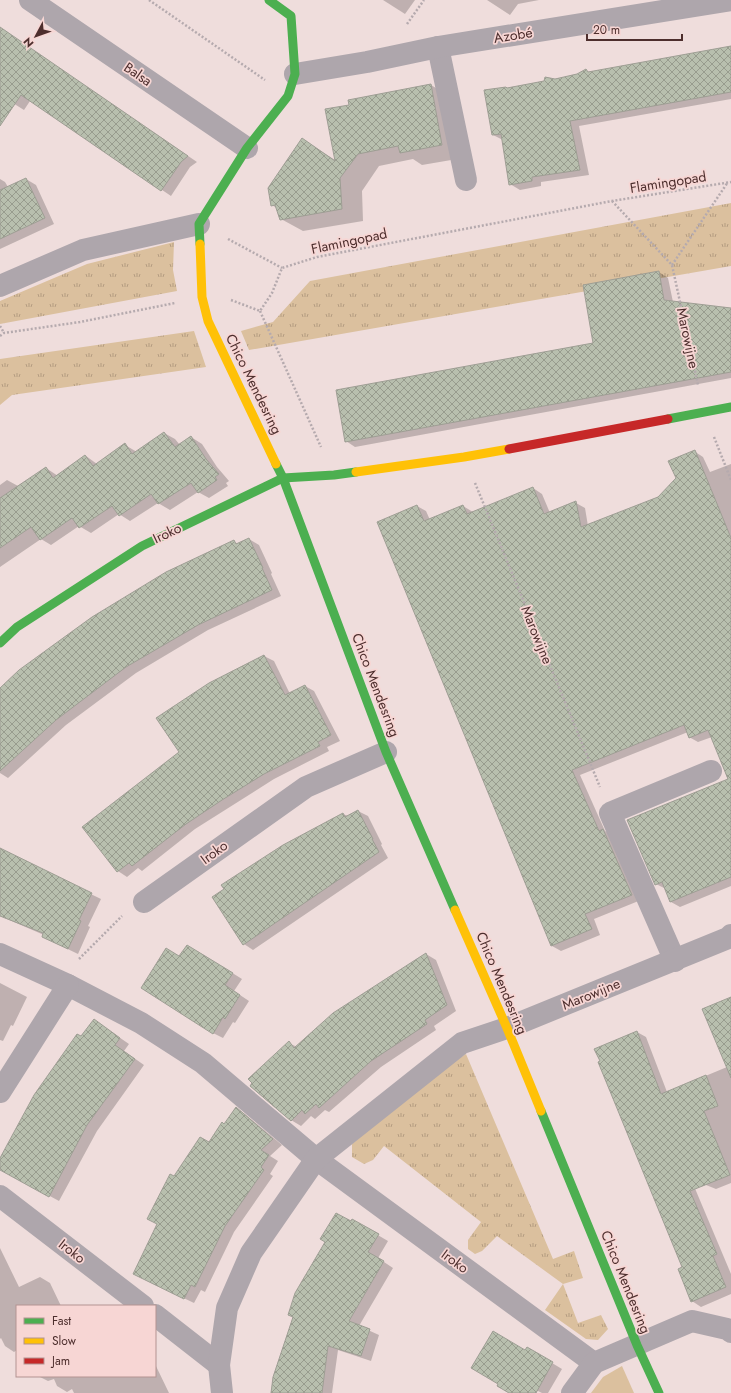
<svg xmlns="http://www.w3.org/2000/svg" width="731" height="1393" viewBox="0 0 731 1393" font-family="Jost,sans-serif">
<defs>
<pattern id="grass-tufts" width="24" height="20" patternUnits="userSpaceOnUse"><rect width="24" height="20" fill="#dbc09e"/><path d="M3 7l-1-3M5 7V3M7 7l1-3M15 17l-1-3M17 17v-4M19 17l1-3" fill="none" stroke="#b49c81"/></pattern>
<pattern id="building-cross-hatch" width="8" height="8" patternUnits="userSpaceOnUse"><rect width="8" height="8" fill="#b8bfae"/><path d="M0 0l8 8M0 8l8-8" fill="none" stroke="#989c8e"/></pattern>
</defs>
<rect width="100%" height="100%" fill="#efdddc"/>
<g fill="url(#grass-tufts)">
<polygon points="731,203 731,266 249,350 241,331 273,322 310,281"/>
<polygon points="174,242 173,270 177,291 0,324 0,301 87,264"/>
<polygon points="194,331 206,367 12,395 0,405 0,359"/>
<polygon points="466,1054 553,1259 574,1251 583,1278 563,1284 578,1323 601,1315 608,1329 598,1340 586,1339 545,1310 563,1284 497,1236 482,1251 475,1254 468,1249 468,1240 481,1222 384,1146 373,1160 364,1164 352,1157 352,1144 431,1076"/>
</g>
<polygon fill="#dbc09e" points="622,1366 634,1393 591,1393 603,1377"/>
<g fill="#0003">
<polygon points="383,0 415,0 405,14"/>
<polygon points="487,0 539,0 518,4 510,15"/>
<polygon points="0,28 197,162 190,167 171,196 30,101 24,110 0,95"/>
<polygon points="731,47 731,99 579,126 589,175 541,182 541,186 520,190 510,184 503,140 493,135 508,89 578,75 586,71 591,73"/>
<polygon points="431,85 452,98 463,158 422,165 413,159 379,166 362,191 363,221 303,231 281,219 278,209 272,205 302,139 335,160 350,106"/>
<polygon points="0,179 5,182 8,187 26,179 36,185 54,224 0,249"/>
<polygon points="659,272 668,278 673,302 731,309 731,378 355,447 346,441 594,344"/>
<polygon points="164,433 175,439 180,445 191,437 202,444 217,467 229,481 226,483 228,486 209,498 198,492 170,510 158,503 130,521 119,514 91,533 79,526 51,545 41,539 0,567 0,485 7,480 18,486 46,468 58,476 86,456 97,464 125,445 137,452"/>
<polygon points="694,451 703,457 710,472 731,464 731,886 680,907 671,902 666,889 656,884 728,780 712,737 698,742 689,737 688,732 580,775 605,831 612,835 641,900 594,919 600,935 561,951 552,946 417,506 426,511 430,520 463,506 473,512 533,488 542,494 550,513 576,503 585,508 588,526 659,498 677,479"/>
<polygon points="249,539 259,545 272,573 271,574 281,596 208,630 136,673 66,725 8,778 0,773 0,689 234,542 239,544"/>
<polygon points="264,656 274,661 290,694 305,686 314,691 340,741 327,747 329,751 274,779 195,829 142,871 138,868 127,877 118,871 84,827 181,752 209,684"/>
<polygon points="358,811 368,816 382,844 381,845 388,858 253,950 244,944 343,814 348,816"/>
<polygon points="0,850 101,899 88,926 90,927 78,954 53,942 43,937 44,935 0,916"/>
<polygon points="197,951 242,979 234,991 249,1001 235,1023 233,1022 223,1038 213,1033 180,957"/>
<polygon points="426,954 436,960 456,1011 434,1026 436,1030 381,1067 329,1112 325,1110 315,1119 311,1116 301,1126 291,1120 289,1043 297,1047 334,1014"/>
<polygon points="0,983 27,997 13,1026 11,1025 3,1041 0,1040"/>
<polygon points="731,998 731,1183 716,1189 691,1179 731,1274 731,1294 701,1307 692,1301 684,1267 637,1032 646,1037 667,1092 727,1067"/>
<polygon points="94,1020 129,1044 124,1051 144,1065 97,1131 59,1201 0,1169 0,1160"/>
<polygon points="236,1108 245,1114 282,1145 270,1156 278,1161 270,1174 273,1176 234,1232 205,1292 201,1290 194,1303 144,1279 158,1225 174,1177 209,1143 225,1125"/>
<polygon points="352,1220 388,1241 378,1258 393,1268 359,1326 379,1335 371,1361 338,1350 332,1393 272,1393"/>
<polygon points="0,1248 19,1287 40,1277 50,1283 61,1306 17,1306 17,1350 14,1352 5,1346 1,1338 0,1339"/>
<polygon points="527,1348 562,1369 548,1393 542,1393 532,1388 532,1393 515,1393 525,1352"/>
<polygon points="155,1364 169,1393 74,1393 72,1389 67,1392 57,1386 54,1379 48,1381 38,1376 155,1376"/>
</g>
<g fill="url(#building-cross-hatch)" stroke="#9e9e94">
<polygon points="0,27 188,156 181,162 161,191 21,95 0,126"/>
<polygon points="731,46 731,92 570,121 580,170 532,177 532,181 509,185 501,134 492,135 484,90 506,87 507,88 544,81 545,77 555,79 577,74 586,69 588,72"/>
<polygon points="431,84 442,145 400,153 398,146 358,154 340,178 342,209 280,220 275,205 271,206 268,188 302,138 335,161 325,109 349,105 348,100"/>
<polygon points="26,178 45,218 0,239 0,190"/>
<polygon points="659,271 664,300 731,308 731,372 345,442 336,390 593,343 583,285"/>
<polygon points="164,432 175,447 191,436 206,459 219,474 215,477 217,480 198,493 191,483 158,504 151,494 119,516 112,506 79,528 72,518 40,540 31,527 0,548 0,498 46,467 53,478 85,455 93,466 125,443 132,454"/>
<polygon points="695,450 731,538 731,877 670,902 662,882 655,885 627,820 728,779 708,730 689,738 684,725 572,770 599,831 603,829 632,895 585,914 592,929 551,946 377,522 417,505 424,521 463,505 467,514 533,487 544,514 576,501 581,527 658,497 676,478 668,461"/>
<polygon points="249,538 263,568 262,568 272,590 198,625 126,667 56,720 0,771 0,688 19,670 92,617 166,572 234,540 236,544"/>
<polygon points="264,655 285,695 305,685 331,735 318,742 320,746 264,774 222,800 186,824 132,866 129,863 117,872 82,827 179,752 156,718 209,683"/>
<polygon points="358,810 373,839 372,839 379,852 243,945 212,897 224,889 221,885 283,845 343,813 345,817"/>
<polygon points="0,848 92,893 79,920 81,921 68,949 42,937 43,933 0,916"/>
<polygon points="187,945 233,973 225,985 240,995 225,1019 223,1017 213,1034 141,988 166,948 179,956"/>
<polygon points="426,953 447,1005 425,1020 427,1024 371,1061 319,1108 316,1104 305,1114 302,1110 291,1121 250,1086 252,1083 248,1079 289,1041 294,1048 333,1013"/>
<polygon points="731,997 731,1078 702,1009"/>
<polygon points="94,1019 120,1038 115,1045 135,1059 87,1125 49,1197 0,1170 0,1158 34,1095 77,1034 81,1036"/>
<polygon points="637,1031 661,1094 706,1075 718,1106 704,1111 730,1175 690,1191 717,1254 713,1256 726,1287 691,1302 678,1269 682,1267 598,1062 600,1061 594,1049"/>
<polygon points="236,1107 273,1139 261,1150 269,1155 261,1167 264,1170 225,1226 195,1287 191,1285 184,1299 133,1274 157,1224 147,1219 170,1174 174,1176 200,1137 209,1142 222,1122 224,1124"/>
<polygon points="336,1213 351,1221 352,1219 379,1234 368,1252 384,1261 349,1321 370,1329 361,1356 328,1346 322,1393 271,1393 273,1377 293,1317 288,1315 295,1293 325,1242 320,1239"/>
<polygon points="493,1331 525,1350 527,1347 553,1362 536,1393 509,1393 497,1386 498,1384 471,1368"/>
</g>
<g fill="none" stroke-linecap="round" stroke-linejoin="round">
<g stroke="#b5aaae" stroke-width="2.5" stroke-dasharray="2 2" stroke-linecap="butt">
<polyline points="149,0 265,80"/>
<polyline points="407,24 424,0"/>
<polyline points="612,201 672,265 698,385"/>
<polyline points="228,239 282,268"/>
<polyline points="672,265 728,182"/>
<polyline points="231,300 260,311 272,293 282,268 317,257 612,201 731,182"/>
<polyline points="260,311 321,447"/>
<polyline points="0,326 4,333"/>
<polyline points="0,336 4,333 80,322 175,303"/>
<polyline points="714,437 731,480"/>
<polyline points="475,483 600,787"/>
<polyline points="79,959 122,916"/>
</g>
<g stroke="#aea6ac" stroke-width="22">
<polyline points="30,0 247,148"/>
<polyline points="438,47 466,180"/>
<polyline points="295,74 367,62 438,47 731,0"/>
<polyline points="0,286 83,250 199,224"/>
<polyline points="144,902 306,787 386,752"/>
<polyline points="0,954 68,985 141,1023 203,1063 316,1159 594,1363"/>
<polyline points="675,961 610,813 711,771"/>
<polyline points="0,1092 68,985"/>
<polyline points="0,1196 143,1306"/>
<polyline points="155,1315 219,1365"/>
<polyline points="222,1393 219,1365 227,1308 251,1253 316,1159 462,1043 507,1028 728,938 731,935"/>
<polyline points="572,1393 594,1363 692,1321 727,1329 731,1332"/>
</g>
<g stroke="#4caf50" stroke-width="9">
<polyline points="200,244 199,224 247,148 288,96 295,74 291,16 269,0"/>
<polyline points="668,419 731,407"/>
<polyline points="276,464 283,478 386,752 455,910"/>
<polyline points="0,643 17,627 142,546 283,478 334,475 356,472"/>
<polyline points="541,1111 637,1345 659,1393"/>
</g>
<g stroke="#ffc107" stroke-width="9">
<polyline points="200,244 202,297 208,321 276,464"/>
<polyline points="356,472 464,457 509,449"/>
<polyline points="455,910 507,1028 541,1111"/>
</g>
<polyline stroke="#c62828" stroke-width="9" points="509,449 668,419"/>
</g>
<g text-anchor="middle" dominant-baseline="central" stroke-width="3.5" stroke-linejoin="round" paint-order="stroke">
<g font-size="14" fill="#4d2e2d" stroke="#f7d6d4">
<text transform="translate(513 35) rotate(-9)">Azobé</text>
<text transform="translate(138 74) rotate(34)">Balsa</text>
<text transform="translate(668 182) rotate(-9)">Flamingopad</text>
<text transform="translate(349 241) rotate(-12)">Flamingopad</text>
<text transform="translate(688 338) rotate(78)">Marowijne</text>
<text transform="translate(254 384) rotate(64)">Chico Mendesring</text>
<text transform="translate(167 533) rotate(-25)">Iroko</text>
<text transform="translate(537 635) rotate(68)">Marowijne</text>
<text transform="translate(376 685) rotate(69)">Chico Mendesring</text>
<text transform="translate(214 852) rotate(-36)">Iroko</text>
<text transform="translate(502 983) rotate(67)">Chico Mendesring</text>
<text transform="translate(591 994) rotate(-22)">Marowijne</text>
<text transform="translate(72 1251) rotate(38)">Iroko</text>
<text transform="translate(455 1261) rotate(36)">Iroko</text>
<text transform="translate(626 1282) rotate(68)">Chico Mendesring</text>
</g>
</g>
<rect x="16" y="1305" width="140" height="72" fill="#f7d6d4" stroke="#b39391"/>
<rect x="24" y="1318" width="20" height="6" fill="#4caf50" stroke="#b39391"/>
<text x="52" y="1325" font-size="12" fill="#4d2e2d">Fast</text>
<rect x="24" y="1338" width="20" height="6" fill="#ffc107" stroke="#b39391"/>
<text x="52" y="1345" font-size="12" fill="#4d2e2d">Slow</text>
<rect x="24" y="1358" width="20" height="6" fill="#c62828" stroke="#b39391"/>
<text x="52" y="1365" font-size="12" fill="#4d2e2d">Jam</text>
<g transform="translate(36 36) rotate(229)" stroke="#f7d6d4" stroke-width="3" paint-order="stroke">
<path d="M0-3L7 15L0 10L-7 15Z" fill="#4d2e2d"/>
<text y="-6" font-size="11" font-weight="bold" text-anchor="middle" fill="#4d2e2d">N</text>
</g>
<path d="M587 34v6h95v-6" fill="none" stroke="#4d2e2d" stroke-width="2"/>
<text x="593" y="34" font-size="12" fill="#4d2e2d" stroke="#f7d6d4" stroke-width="3" paint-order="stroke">20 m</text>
</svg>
